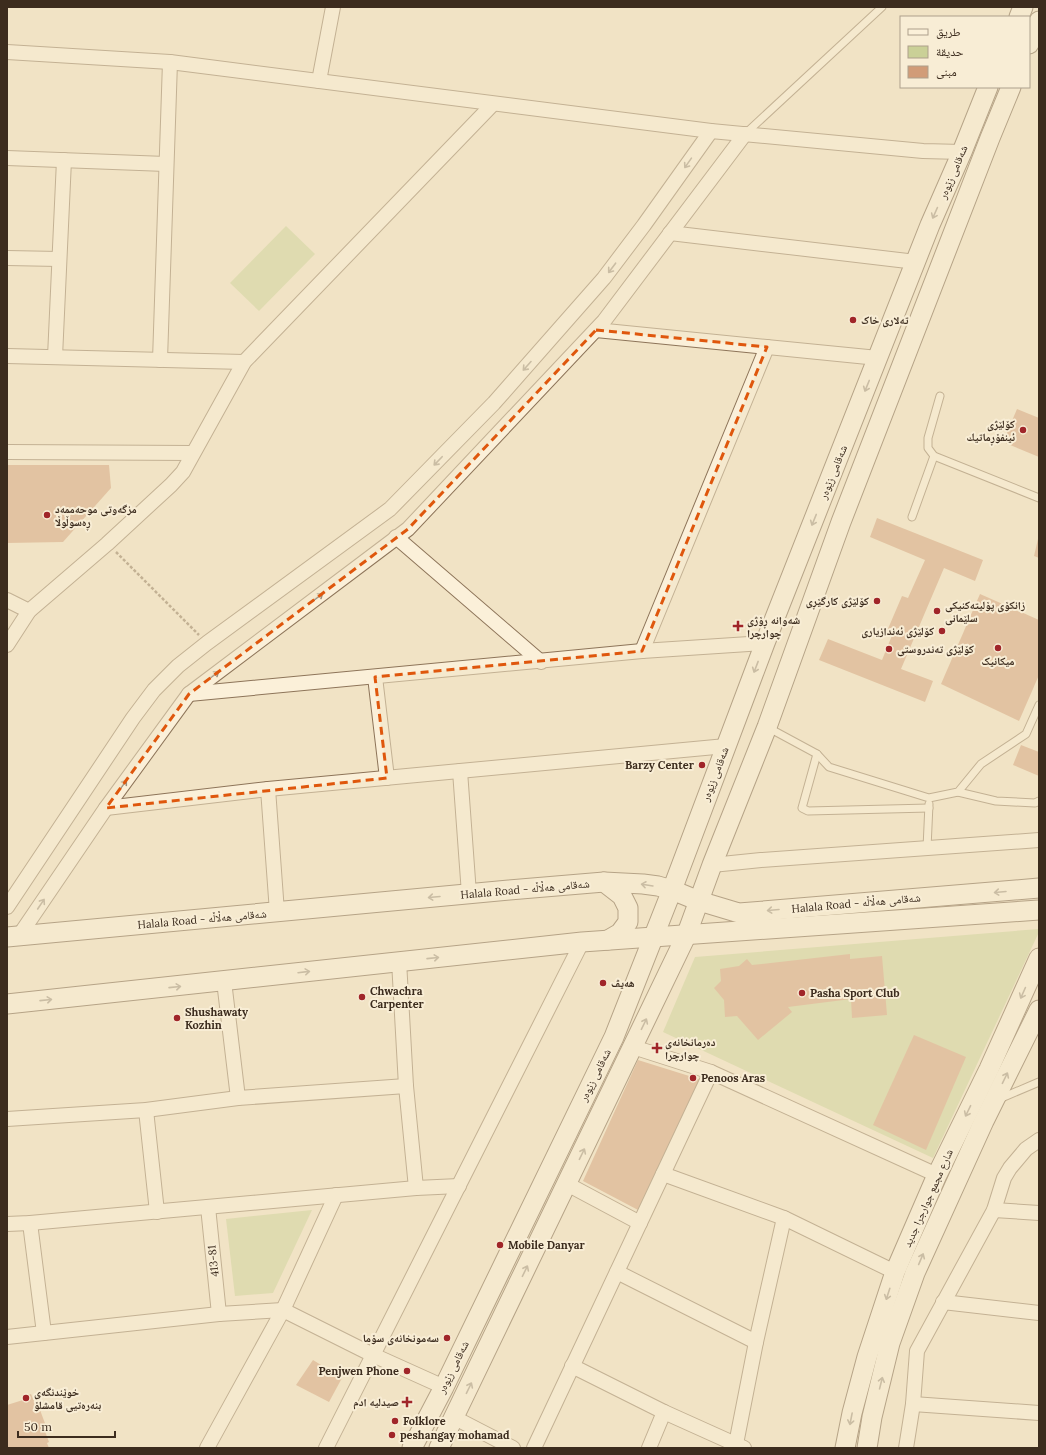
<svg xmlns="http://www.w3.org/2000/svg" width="1046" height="1455" viewBox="0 0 1046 1455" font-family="Lora,'Noto Naskh Arabic',serif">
<rect width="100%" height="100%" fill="#f1e3c5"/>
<g fill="#cad097">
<polygon points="286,226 315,254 259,311 230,283"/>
<polygon points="1039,929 1039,932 933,1158 663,1032 695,957"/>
<polygon points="312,1210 273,1293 235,1296 226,1219"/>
</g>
<g fill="#d19c78">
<polygon points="1017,409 1039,418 1039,457 1003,442"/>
<polygon points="7,465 109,465 111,488 63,542 7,543"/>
<polygon points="877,518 983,560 975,581 944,568 901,669 933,681 925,702 819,660 828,639 882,660 893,633 887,631 902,596 908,598 925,560 870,537"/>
<polygon points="1038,539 1039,539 1039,558 1034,556"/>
<polygon points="980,594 1039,620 1039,675 1019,721 941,684"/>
<polygon points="1021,745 1039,752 1039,776 1013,765"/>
<polygon points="850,954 850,959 882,956 887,1015 852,1018 851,999 788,1007 792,1012 758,1040 737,1016 725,1017 724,1000 714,988 721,981 720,969 739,966 747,959 752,965"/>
<polygon points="914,1035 966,1057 926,1150 873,1125"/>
<polygon points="638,1060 702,1080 640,1211 583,1181"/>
<polygon points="313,1360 342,1378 329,1402 296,1385"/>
<polygon points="31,1394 38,1410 40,1410 46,1426 43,1426 49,1442 47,1443 49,1448 7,1448 7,1405 23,1400 22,1397"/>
</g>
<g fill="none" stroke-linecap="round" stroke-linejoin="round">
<g stroke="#8d7459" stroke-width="9">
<g id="lane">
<polyline points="745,134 882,7"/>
<polyline points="940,396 928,438 928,448 934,456 1039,498"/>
<polyline points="912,517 934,456"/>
<polyline points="767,727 817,754 829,767 929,798 958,792 981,764 1026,734 1039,705"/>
<polyline points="817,754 802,808 808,811 929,808"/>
<polyline points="958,792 996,801 1035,803 1039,801"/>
<polyline points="927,848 929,804"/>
<polyline points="999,1099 1039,1082"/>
</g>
</g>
<g stroke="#8d7459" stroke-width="16">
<g id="street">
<polyline points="7,52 170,62 711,131 923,151 962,152"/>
<polyline points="319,81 333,7"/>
<polyline points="7,158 166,164"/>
<polyline points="670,233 916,262"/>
<polyline points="7,258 59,259"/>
<polyline points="596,330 878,358"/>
<polyline points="7,356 244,362"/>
<polyline points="55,357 64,160"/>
<polyline points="160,360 170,62"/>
<polyline points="7,452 192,453"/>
<polyline points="396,537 541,662"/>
<polyline points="7,600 29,611"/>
<polyline points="7,645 29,611 107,544 171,485 183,472 244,362 493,104"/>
<polyline points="642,651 767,347"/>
<polyline points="375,677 387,778"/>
<polyline points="189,694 642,651 765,643"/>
<polyline points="460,771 469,894"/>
<polyline points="268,789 277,912"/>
<polyline points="106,808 268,789 726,746"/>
<polyline points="712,865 761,860 1039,840"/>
<polyline points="7,907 133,718 154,690 178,666 207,643 390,509 494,403 604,278 644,225 711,131"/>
<polyline points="19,936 106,808 189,694 408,529 604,321 745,134"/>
<polyline points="399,961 406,1086 416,1188"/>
<polyline points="224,981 238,1098"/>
<polyline points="633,1047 711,1072 937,1175"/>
<polyline points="146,1110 157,1212"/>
<polyline points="7,1119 146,1110 238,1098 406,1086"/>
<polyline points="663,1174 784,1218 895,1272"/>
<polyline points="567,1184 640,1223"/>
<polyline points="208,1207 219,1314"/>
<polyline points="994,1210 1039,1213"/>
<polyline points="30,1223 44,1333"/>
<polyline points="7,1224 30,1223 416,1188 459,1186"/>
<polyline points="617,1272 756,1342"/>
<polyline points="943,1302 1039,1313"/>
<polyline points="7,1337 219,1314 283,1310 373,1355 444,1387"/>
<polyline points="572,1366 664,1412 744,1448"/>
<polyline points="913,1404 1039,1413"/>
<polyline points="455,1418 513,1448"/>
<polyline points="736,1444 756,1342 784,1218"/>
<polyline points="207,1448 283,1310 336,1195"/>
<polyline points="326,1448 582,942"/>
<polyline points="534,1448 711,1072"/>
<polyline points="649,1448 664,1412"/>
<polyline points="906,1448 913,1404 917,1351 994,1210 1004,1178 1010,1168 1026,1149 1039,1140"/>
</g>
</g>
<g stroke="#6f553c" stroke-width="21">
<g id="secondary">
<polyline points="1019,17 1023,7"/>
<polyline points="1029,44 1039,21"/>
<polyline points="604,882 622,896 628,908 628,922 620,933 608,940"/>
<polyline points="7,937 509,890 604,882 643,884 658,886 672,890 699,901 739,913 1039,888"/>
<polyline points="7,1004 582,942 1039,910"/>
<polyline points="412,1448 444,1387 614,1037 672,890 765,643 930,225 962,152 988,87"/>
<polyline points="439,1448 686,936 712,865 767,727 841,522 990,138 1011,87"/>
<polyline points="845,1448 852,1413 867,1357 895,1272 937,1175 989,1069 1039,958"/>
<polyline points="867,1448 872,1417 890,1343 915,1273 984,1121 1039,1010"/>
</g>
</g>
<polyline stroke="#8d7459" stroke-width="2.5" stroke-dasharray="3 2" stroke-linecap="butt" points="116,552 199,635"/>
<use href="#lane" stroke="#fbf0d9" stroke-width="7"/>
<use href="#street" stroke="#fbf0d9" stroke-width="14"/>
<use href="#secondary" stroke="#fbf0d9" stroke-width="19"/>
</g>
<defs><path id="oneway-shaft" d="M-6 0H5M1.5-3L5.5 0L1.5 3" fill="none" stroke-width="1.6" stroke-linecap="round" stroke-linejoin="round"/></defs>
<g stroke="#9c8e7c">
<use href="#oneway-shaft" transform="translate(688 163) rotate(125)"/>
<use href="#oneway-shaft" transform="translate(935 213) rotate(114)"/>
<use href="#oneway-shaft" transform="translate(612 268) rotate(127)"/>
<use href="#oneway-shaft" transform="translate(527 366) rotate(132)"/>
<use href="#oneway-shaft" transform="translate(867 386) rotate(112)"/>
<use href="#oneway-shaft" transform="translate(438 461) rotate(134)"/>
<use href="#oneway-shaft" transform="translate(814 520) rotate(112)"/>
<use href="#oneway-shaft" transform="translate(318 597) rotate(-37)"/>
<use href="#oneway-shaft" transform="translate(756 667) rotate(111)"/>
<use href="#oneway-shaft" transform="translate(214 675) rotate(-37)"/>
<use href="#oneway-shaft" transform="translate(123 785) rotate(-54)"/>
<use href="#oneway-shaft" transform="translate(647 885) rotate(-171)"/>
<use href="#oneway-shaft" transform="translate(1000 892) rotate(175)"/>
<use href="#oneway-shaft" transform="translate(434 897) rotate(175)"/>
<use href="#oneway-shaft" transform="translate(41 904) rotate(-56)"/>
<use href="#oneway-shaft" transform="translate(773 910) rotate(175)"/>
<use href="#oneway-shaft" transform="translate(433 958) rotate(-6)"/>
<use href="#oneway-shaft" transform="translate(304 972) rotate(-7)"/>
<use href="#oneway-shaft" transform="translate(175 987) rotate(-6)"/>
<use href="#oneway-shaft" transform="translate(1023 993) rotate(114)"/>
<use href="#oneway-shaft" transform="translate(46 1000) rotate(-6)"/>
<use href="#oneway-shaft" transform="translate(644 1024) rotate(-64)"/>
<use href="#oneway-shaft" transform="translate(1005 1078) rotate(-64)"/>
<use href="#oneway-shaft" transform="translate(968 1111) rotate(116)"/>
<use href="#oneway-shaft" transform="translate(582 1154) rotate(-64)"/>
<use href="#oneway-shaft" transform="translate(921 1259) rotate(-67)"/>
<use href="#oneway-shaft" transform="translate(525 1271) rotate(-64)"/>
<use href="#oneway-shaft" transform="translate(888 1294) rotate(108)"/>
<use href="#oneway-shaft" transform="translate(881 1383) rotate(-76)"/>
<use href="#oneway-shaft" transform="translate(469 1388) rotate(-64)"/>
<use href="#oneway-shaft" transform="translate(851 1419) rotate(101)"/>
</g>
<path d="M0 0H1046V1455H0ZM596 330 767 347 642 651 375 677 387 778 106 808 189 694 408 529Z" fill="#f1e3c5" fill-opacity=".55" fill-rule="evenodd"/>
<path fill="none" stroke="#df570d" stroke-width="3" stroke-dasharray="8 5" stroke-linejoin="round" d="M596 330 767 347 642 651 375 677 387 778 106 808 189 694 408 529Z"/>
<g fill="#a02529" stroke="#f8edd5" stroke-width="1.5">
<circle cx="853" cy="320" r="4"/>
<circle cx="1023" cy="430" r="4"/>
<circle cx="47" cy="515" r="4"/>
<circle cx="877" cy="601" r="4"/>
<circle cx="937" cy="611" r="4"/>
<path d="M736 620h4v4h4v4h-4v4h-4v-4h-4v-4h4z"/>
<circle cx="942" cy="631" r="4"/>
<circle cx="998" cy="648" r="4"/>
<circle cx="889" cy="649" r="4"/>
<circle cx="702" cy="765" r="4"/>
<circle cx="603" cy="983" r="4"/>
<circle cx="802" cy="993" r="4"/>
<circle cx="362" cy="997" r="4"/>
<circle cx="177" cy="1018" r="4"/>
<path d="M655 1042h4v4h4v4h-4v4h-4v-4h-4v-4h4z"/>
<circle cx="693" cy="1078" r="4"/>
<circle cx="500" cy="1245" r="4"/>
<circle cx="447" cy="1338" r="4"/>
<circle cx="407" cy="1371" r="4"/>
<circle cx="26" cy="1398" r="4"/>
<path d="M405 1396h4v4h4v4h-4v4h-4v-4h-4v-4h4z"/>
<circle cx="395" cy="1421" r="4"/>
<circle cx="392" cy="1435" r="4"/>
</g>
<g text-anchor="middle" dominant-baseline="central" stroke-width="4" stroke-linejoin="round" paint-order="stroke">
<g font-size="11" fill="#3c2c1e" stroke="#f8edd5">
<text transform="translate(953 172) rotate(-67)">شەقامی زێوەر</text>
<text transform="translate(833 472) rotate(-68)">شەقامی زێوەر</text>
<text transform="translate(715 774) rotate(-69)">شەقامی زێوەر</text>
<text transform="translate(525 889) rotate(-5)">Halala Road - شەقامی هەڵاڵە</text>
<text transform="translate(856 903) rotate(-5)">Halala Road - شەقامی هەڵاڵە</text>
<text transform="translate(202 919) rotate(-5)">Halala Road - شەقامی هەڵاڵە</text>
<text transform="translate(595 1075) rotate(-64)">شەقامی زێوەر</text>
<text transform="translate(928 1198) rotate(-66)">شارع مجمع جوارجرا جديد</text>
<text transform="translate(213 1261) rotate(-96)">413-81</text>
<text transform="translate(453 1367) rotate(-64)">شەقامی زێوەر</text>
</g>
<g font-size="11" font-weight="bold" fill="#3c2c1e" stroke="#f8edd5" text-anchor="start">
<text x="861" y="320">تەلاری خاک</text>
<text x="1015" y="424" text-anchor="end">کۆلێژی<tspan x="1015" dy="13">ئینفۆڕماتیك</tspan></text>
<text x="55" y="509">مزگەوتی موحەممەد<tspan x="55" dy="13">ڕەسوڵوڵا</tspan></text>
<text x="869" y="601" text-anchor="end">کۆلێژی کارگێڕی</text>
<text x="945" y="605">زانکۆی پۆلیتەکنیکی<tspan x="945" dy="13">سلێمانی</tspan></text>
<text x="747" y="620">شەوانە ڕۆژی<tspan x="747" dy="13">چوارچرا</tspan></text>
<text x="934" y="631" text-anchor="end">کۆلێژی ئەندازیاری</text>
<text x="897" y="649">کۆلێژی تەندروستی</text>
<text x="998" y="661" text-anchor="middle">میکانیک</text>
<text x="694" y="765" text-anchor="end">Barzy Center</text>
<text x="611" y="983">ھەیڤ</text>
<text x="370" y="991">Chwachra<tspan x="370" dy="13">Carpenter</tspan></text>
<text x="810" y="993">Pasha Sport Club</text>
<text x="185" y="1012">Shushawaty<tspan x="185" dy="13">Kozhin</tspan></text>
<text x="665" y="1042">دەرمانخانەی<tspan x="665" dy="13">چوارچرا</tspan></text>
<text x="701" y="1078">Penoos Aras</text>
<text x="508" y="1245">Mobile Danyar</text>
<text x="439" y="1338" text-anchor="end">سەمونخانەی سۆما</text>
<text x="399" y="1371" text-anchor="end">Penjwen Phone</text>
<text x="34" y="1392">خوێندنگەی<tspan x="34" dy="13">بنەرەتیی قامشلۆ</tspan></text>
<text x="399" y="1402" text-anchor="end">صیدلیە ادم</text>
<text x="403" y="1421">Folklore</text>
<text x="400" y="1435">peshangay mohamad</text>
</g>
</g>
<rect width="1046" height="1455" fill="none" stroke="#3c2c1e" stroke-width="16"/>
<rect x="900" y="16" width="130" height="72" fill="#f8edd5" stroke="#ada08c"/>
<rect x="908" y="29" width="20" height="6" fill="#fbf0d9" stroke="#ada08c"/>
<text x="936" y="36" font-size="12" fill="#3c2c1e">طريق</text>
<rect x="908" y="46" width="20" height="12" fill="#cad097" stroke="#ada08c"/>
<text x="936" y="56" font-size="12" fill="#3c2c1e">حديقة</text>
<rect x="908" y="66" width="20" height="12" fill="#d19c78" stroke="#ada08c"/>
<text x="936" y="76" font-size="12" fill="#3c2c1e">مبنى</text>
<path d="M18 1431v6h97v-6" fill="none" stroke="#3c2c1e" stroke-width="2"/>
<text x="24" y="1431" font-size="12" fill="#3c2c1e" stroke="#f8edd5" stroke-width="3" paint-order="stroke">50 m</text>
</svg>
